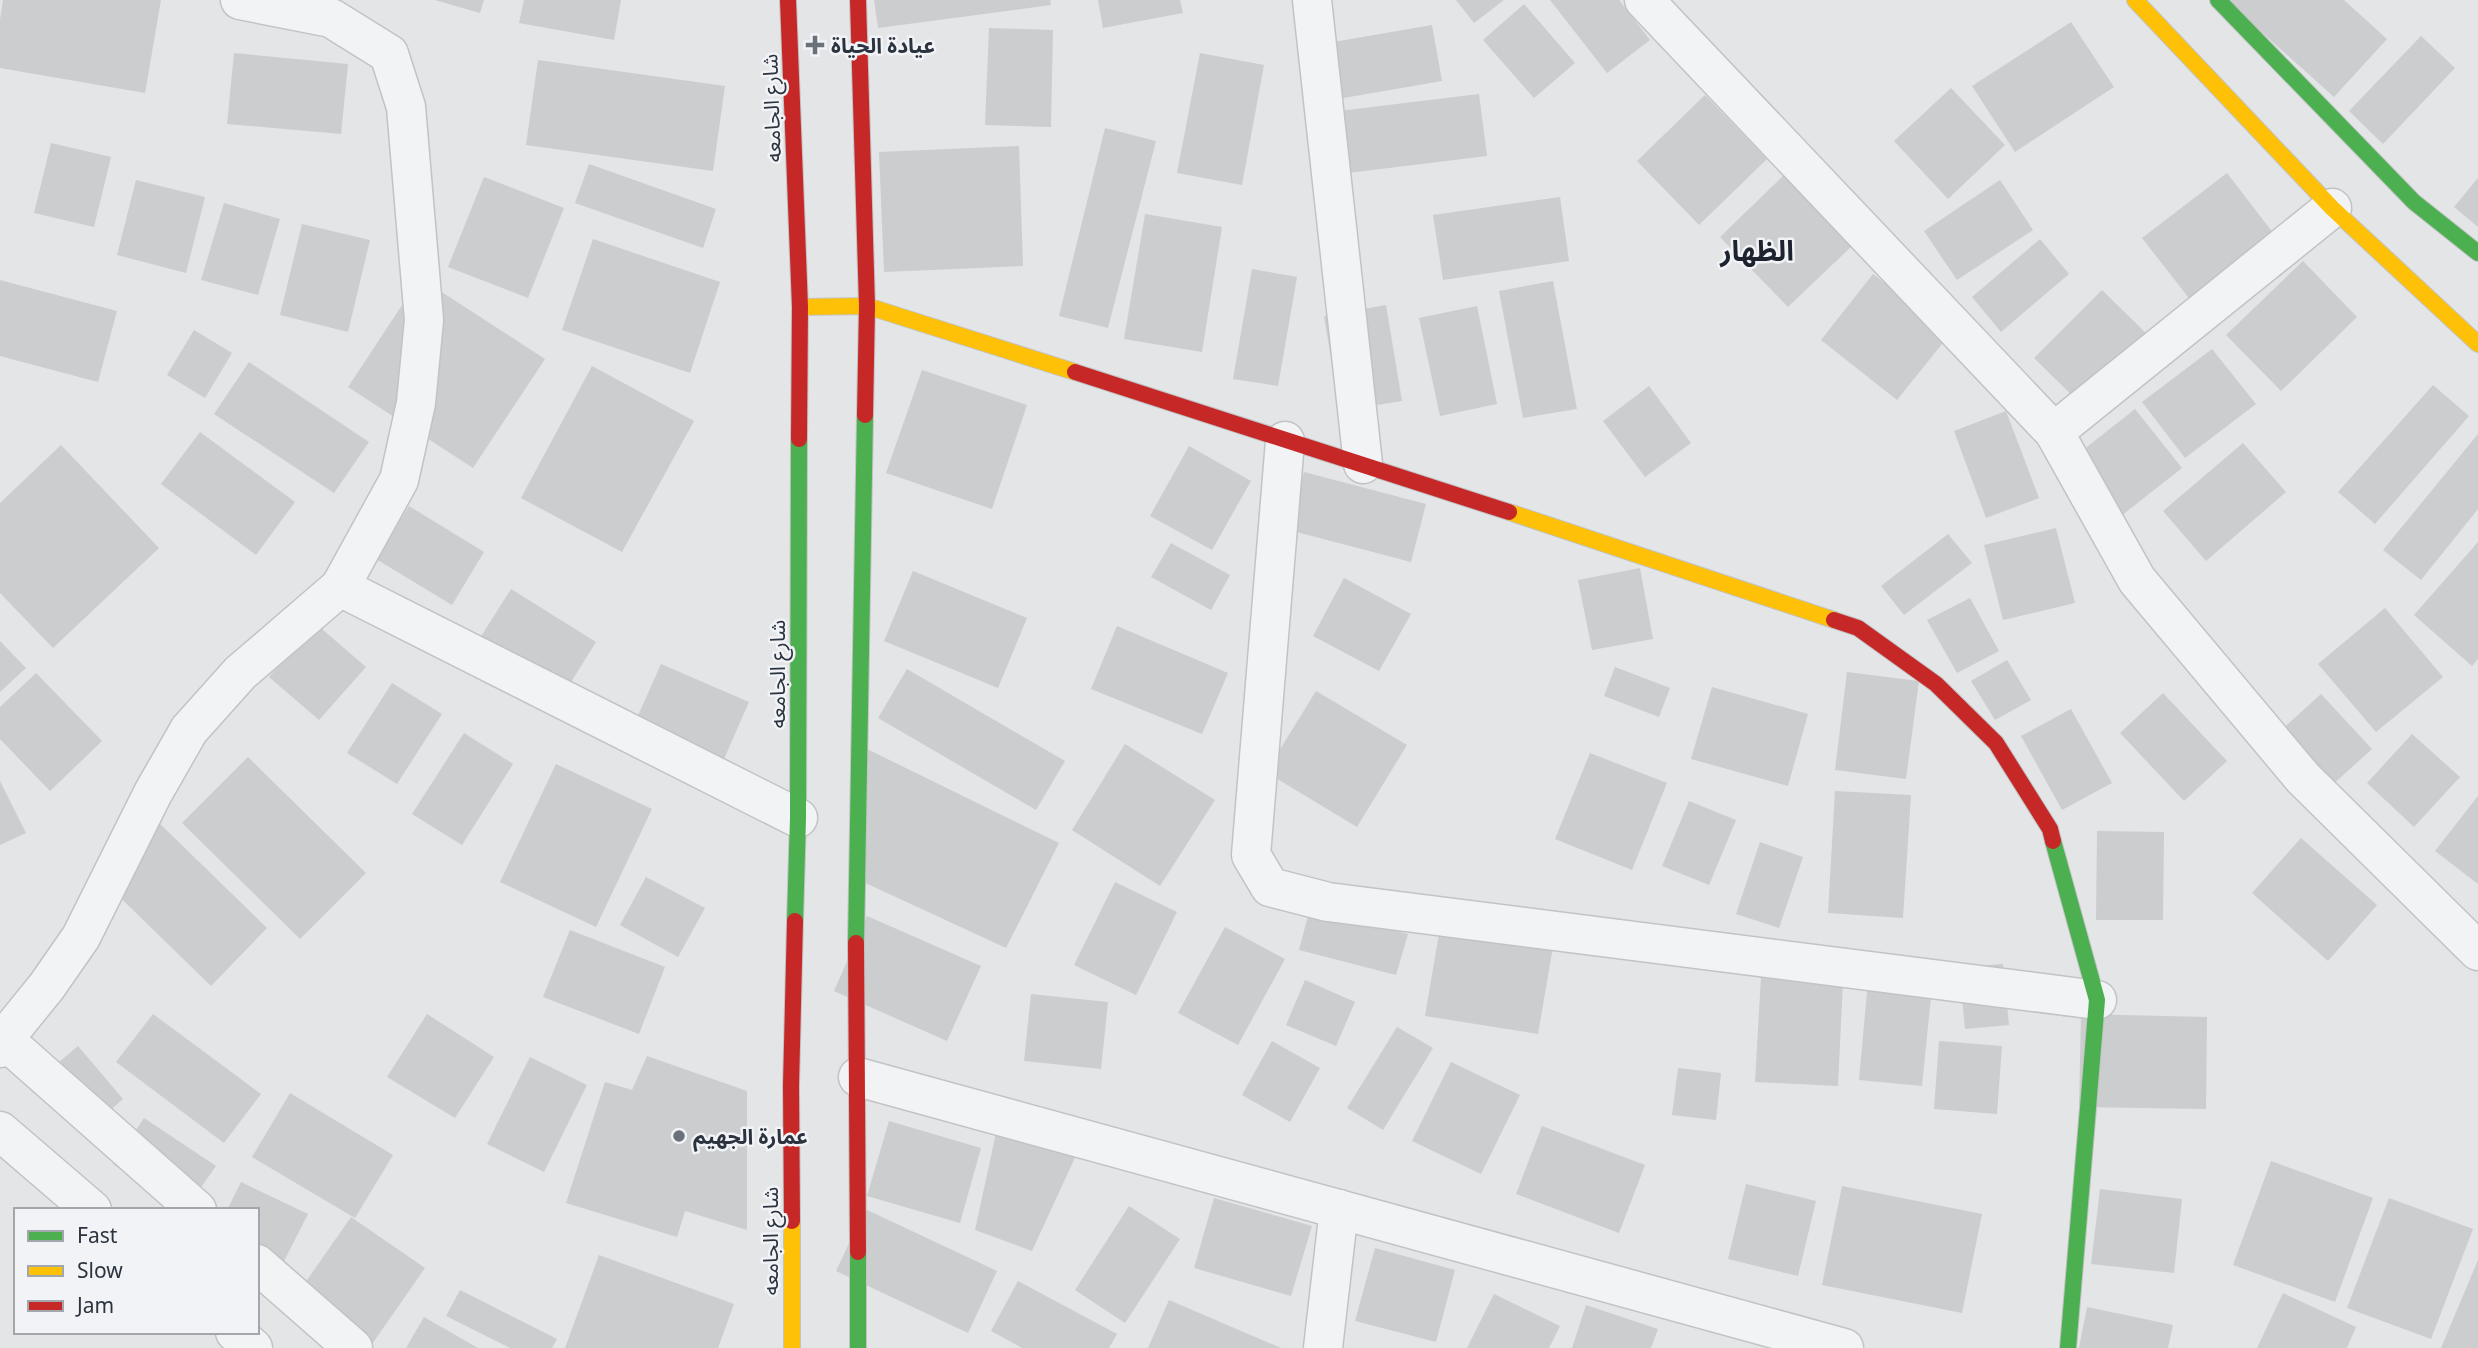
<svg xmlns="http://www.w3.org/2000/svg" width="2478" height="1348" viewBox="0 0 2478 1348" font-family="'Noto Sans','Noto Sans Arabic',sans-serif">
<rect width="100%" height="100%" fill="#e3e5e7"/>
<g fill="#cbcdcf">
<polygon points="3,0 161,0 145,93 0,68 0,20"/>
<polygon points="435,0 484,0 480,13"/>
<polygon points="524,0 621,0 614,40 519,23"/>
<polygon points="874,0 1050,0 1051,5 878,28"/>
<polygon points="1098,0 1180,0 1183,13 1103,28"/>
<polygon points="1456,0 1504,0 1474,23"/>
<polygon points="1550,0 1619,0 1650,40 1607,73"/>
<polygon points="2226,0 2344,0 2387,39 2334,97"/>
<polygon points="1524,4 1575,63 1534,98 1483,40"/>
<polygon points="2071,22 2114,87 2015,152 1972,86"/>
<polygon points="1432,25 1442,81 1332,100 1322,44"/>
<polygon points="989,28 1053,30 1051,127 985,125"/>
<polygon points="2421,36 2455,68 2383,144 2349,111"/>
<polygon points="234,53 348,64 341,134 227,124"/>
<polygon points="1200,53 1264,65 1242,185 1177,173"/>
<polygon points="538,60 725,86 713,171 526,145"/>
<polygon points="1951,88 2005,145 1948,199 1894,141"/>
<polygon points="1479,94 1487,156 1348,173 1339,111"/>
<polygon points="1705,95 1767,159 1699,225 1637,161"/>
<polygon points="1105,128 1156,141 1108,328 1059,316"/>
<polygon points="51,143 111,157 94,227 34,213"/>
<polygon points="1019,146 1023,266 884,272 879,152"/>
<polygon points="589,164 716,209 703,248 575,203"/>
<polygon points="2227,173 2277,238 2192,302 2142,238"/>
<polygon points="1784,175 1853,245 1788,307 1720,237"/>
<polygon points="484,177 564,208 528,298 448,267"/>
<polygon points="2478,178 2478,227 2454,207"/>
<polygon points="136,180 205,197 186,273 117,255"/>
<polygon points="2000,180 2033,230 1957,280 1924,231"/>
<polygon points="1560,197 1569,261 1443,280 1433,215"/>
<polygon points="224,203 280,219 258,295 201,280"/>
<polygon points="1145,214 1222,227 1202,352 1124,339"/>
<polygon points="302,224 370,240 348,332 280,315"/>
<polygon points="593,239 720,282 690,373 562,330"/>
<polygon points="2040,239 2069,274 2001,332 1972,297"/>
<polygon points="2303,261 2357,317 2281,391 2226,335"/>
<polygon points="1252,269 1297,277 1278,386 1233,379"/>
<polygon points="1873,274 1950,334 1897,400 1821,340"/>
<polygon points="420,278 545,359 473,468 348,387"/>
<polygon points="0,280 117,311 98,382 0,356"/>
<polygon points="1553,281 1577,409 1523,418 1499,291"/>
<polygon points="2102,290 2156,343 2088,411 2034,358"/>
<polygon points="1386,305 1402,401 1340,411 1324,316"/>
<polygon points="1477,306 1497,404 1440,416 1419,318"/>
<polygon points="194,330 232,353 205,398 167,375"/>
<polygon points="2212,349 2256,404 2185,458 2142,402"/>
<polygon points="249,362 369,442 334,493 214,414"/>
<polygon points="592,366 694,421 622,552 521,498"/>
<polygon points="922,370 1027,405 992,509 886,473"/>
<polygon points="2433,385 2469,416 2375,524 2338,492"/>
<polygon points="1649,386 1691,443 1645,477 1603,421"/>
<polygon points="2135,409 2182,468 2121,516 2073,458"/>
<polygon points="2006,411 2039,498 1986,518 1954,431"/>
<polygon points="200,432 295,502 256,555 161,484"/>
<polygon points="2478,434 2478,509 2421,580 2383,550"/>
<polygon points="2243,443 2286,492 2206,561 2163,511"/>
<polygon points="61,445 159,548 53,648 0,593 0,503"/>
<polygon points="1189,446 1251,481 1212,550 1150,516"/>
<polygon points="1304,472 1426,504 1411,562 1289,530"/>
<polygon points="409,506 484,552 452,605 376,559"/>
<polygon points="2056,528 2075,603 2003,620 1984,545"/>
<polygon points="1948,534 1972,563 1904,615 1881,586"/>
<polygon points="2478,542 2478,659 2472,666 2414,615"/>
<polygon points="1171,543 1230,575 1211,610 1151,577"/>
<polygon points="1640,568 1653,639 1592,650 1578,580"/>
<polygon points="913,571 1027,618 998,688 884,641"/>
<polygon points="1344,578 1411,614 1379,671 1313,636"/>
<polygon points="511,589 596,642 553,711 468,657"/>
<polygon points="1970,598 1999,651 1957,673 1927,620"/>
<polygon points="2385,608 2443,677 2376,732 2318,664"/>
<polygon points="315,623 366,667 319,720 269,677"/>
<polygon points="1117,626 1228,673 1202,734 1091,689"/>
<polygon points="0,641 26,668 0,692"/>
<polygon points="2007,660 2031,700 1995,720 1971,681"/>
<polygon points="661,664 749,702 713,784 625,745"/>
<polygon points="1615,667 1670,688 1659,717 1604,696"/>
<polygon points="907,669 1065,761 1036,810 878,718"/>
<polygon points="1847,672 1919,681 1906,779 1835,770"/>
<polygon points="36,673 102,741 50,791 0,739 0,707"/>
<polygon points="392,683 442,714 397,784 347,753"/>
<polygon points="1712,687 1808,714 1788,786 1691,759"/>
<polygon points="1316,691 1407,745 1357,827 1266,772"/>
<polygon points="2163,693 2227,761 2184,801 2120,733"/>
<polygon points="2321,694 2372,749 2309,806 2258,751"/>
<polygon points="2071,709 2112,783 2062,810 2021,736"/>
<polygon points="464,733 513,764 462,845 412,814"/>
<polygon points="2412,734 2460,777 2414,827 2367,783"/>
<polygon points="1125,744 1215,800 1160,886 1072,830"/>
<polygon points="865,748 1059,843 1006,948 859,880"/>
<polygon points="1590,753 1667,783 1632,870 1555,839"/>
<polygon points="248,757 366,873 300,939 182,823"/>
<polygon points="556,764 652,809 596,927 500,882"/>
<polygon points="0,781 26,833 0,845"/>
<polygon points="1835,791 1911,795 1903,918 1828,913"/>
<polygon points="2478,796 2478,884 2435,851"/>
<polygon points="1689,801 1736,820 1709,885 1662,866"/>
<polygon points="155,819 267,928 211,986 98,876"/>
<polygon points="2097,831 2164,832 2163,920 2096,920"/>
<polygon points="2301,838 2377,905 2328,961 2252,893"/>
<polygon points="1760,842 1803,857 1779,928 1736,914"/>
<polygon points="646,877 705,908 678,957 620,925"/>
<polygon points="1115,882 1177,912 1136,995 1074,965"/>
<polygon points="1310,908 1408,934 1396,975 1299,950"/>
<polygon points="867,916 981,966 947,1041 834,991"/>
<polygon points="1441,922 1554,941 1538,1034 1425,1016"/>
<polygon points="1225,927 1285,959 1238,1045 1178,1013"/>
<polygon points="570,930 665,967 639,1034 543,997"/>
<polygon points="2003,964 2009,1025 1965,1029 1959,967"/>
<polygon points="1761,977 1843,981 1838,1086 1755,1082"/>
<polygon points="1305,980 1355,1002 1336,1046 1286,1025"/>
<polygon points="1868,981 1932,987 1922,1086 1859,1080"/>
<polygon points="1031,994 1108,1002 1101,1069 1024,1061"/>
<polygon points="153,1014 261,1094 224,1143 116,1062"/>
<polygon points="427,1014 494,1057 455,1118 387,1077"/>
<polygon points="2081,1014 2207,1017 2206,1109 2079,1107"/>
<polygon points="1397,1027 1433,1048 1383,1130 1347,1108"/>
<polygon points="1272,1041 1320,1068 1290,1122 1242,1095"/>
<polygon points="1939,1041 2002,1046 1997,1114 1934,1109"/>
<polygon points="78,1046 123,1099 91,1127 45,1074"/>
<polygon points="647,1056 747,1091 747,1230 685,1211 677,1237 566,1203 605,1082 632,1090"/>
<polygon points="530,1057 587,1085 544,1172 487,1144"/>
<polygon points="1451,1062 1520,1095 1481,1174 1412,1141"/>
<polygon points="1678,1068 1721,1073 1716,1120 1672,1115"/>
<polygon points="290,1093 393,1155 355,1218 252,1157"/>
<polygon points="144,1118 216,1166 185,1210 180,1210 113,1164"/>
<polygon points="889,1121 981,1148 960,1223 867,1196"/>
<polygon points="1542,1126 1645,1165 1619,1233 1516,1194"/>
<polygon points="996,1133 1078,1151 1032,1251 975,1230"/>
<polygon points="2271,1161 2373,1198 2335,1302 2233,1265"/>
<polygon points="241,1182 308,1214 282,1265 257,1253 257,1210 227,1210"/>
<polygon points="1746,1184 1816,1201 1798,1276 1728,1259"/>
<polygon points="1842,1186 1982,1214 1962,1313 1822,1285"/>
<polygon points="2100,1189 2182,1199 2174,1273 2091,1264"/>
<polygon points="1214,1198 1312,1226 1291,1296 1194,1268"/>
<polygon points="2389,1198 2473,1229 2431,1339 2347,1308"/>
<polygon points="1129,1206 1180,1239 1125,1323 1075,1290"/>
<polygon points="865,1209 997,1271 968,1333 836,1271"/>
<polygon points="351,1217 425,1268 370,1347 296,1296"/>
<polygon points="1375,1248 1455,1270 1436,1342 1355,1321"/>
<polygon points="599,1255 734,1304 718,1348 565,1348"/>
<polygon points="2478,1260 2478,1348 2441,1348"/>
<polygon points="1018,1281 1117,1334 1109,1348 1022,1348 991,1331"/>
<polygon points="460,1290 557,1339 552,1348 510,1348 446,1316"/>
<polygon points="2283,1293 2356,1327 2347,1348 2257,1348"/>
<polygon points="1494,1294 1560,1326 1549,1348 1467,1348"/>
<polygon points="1169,1300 1281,1348 1148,1348"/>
<polygon points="1586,1305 1658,1329 1651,1348 1572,1348"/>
<polygon points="2087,1307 2173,1325 2168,1348 2079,1348"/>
<polygon points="424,1317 478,1348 406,1348"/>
</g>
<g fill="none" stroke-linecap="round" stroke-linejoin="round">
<g stroke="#c1c3c5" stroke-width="41">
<g id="street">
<polyline points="1312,0 1363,464"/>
<polyline points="1644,0 2054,432 2137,580 2303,778 2478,951"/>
<polyline points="2054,432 2332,208"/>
<polyline points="1285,441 1251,855 1270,887 1328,902 2097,1000"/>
<polyline points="340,587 798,818"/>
<polyline points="0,1036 197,1210"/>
<polyline points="0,1048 4,1039 47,986 81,937 153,793 189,730 240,673 340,587 399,480 416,403 424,320 406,107 389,54 331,18 240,0"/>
<polyline points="858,1077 1844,1348"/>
<polyline points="0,1131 92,1210"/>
<polyline points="257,1264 353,1348"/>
<polyline points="235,1332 253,1348"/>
<polyline points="1323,1348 1339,1209"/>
</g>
</g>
<g stroke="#c1c3c5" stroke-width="18">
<g id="fast">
<polyline points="2218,0 2414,202 2478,253"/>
<polyline points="2053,841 2097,1000 2068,1348"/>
<polyline points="795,921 798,818 799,439"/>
<polyline points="856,943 865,415"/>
<polyline points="858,1252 858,1348"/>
</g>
</g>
<g stroke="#c1c3c5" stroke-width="18">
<g id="slow">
<polyline points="2135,0 2332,208 2478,344"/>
<polyline points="800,307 867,306 1075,372"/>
<polyline points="1509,512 1834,620"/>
<polyline points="792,1221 792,1348"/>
</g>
</g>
<g stroke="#c1c3c5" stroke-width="18">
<g id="jam">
<polyline points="788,0 800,307 799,439"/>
<polyline points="858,0 867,306 865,415"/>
<polyline points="1075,372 1509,512"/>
<polyline points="1834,620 1858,628 1936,684 1996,743 2050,829 2053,841"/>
<polyline points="856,943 858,1252"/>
<polyline points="792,1221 791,1086 795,921"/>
</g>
</g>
<use href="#street" stroke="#f2f3f4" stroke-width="38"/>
<use href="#fast" stroke="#4caf50" stroke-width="16"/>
<use href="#slow" stroke="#ffc107" stroke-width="16"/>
<use href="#jam" stroke="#c62828" stroke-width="16"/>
</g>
<g fill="#6b717a" stroke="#f1f3f6" stroke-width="2.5">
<path d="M811.5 34.5h7v7h7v7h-7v7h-7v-7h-7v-7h7z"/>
<circle cx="679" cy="1136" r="7"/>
</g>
<g text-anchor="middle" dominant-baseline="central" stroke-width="5" stroke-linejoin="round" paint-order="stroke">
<g font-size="21" font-weight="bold" fill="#2b333f" stroke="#f1f3f6" text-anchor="start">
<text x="831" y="45">عيادة الحياة</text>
<text x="693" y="1136">عمارة الجهيم</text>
</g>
<g font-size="21" fill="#2b333f" stroke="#f1f3f6">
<text transform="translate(771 108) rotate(-92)">شارع الجامعه</text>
<text transform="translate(777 674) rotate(-90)">شارع الجامعه</text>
<text transform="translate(770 1241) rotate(-90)">شارع الجامعه</text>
</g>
<g font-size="28" font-weight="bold" fill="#1d2430" stroke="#f1f3f6">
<text x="1757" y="250">الظهار</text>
</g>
</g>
<rect x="14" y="1208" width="245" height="126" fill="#f1f3f6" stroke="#a2a6ad" stroke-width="2"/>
<rect x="28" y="1231" width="35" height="10" fill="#4caf50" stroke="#a2a6ad" stroke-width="2"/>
<text x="77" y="1243" font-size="21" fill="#2b333f">Fast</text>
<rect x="28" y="1266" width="35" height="10" fill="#ffc107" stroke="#a2a6ad" stroke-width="2"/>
<text x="77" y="1278" font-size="21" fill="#2b333f">Slow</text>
<rect x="28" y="1301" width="35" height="10" fill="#c62828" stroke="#a2a6ad" stroke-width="2"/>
<text x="77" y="1313" font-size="21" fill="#2b333f">Jam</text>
</svg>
